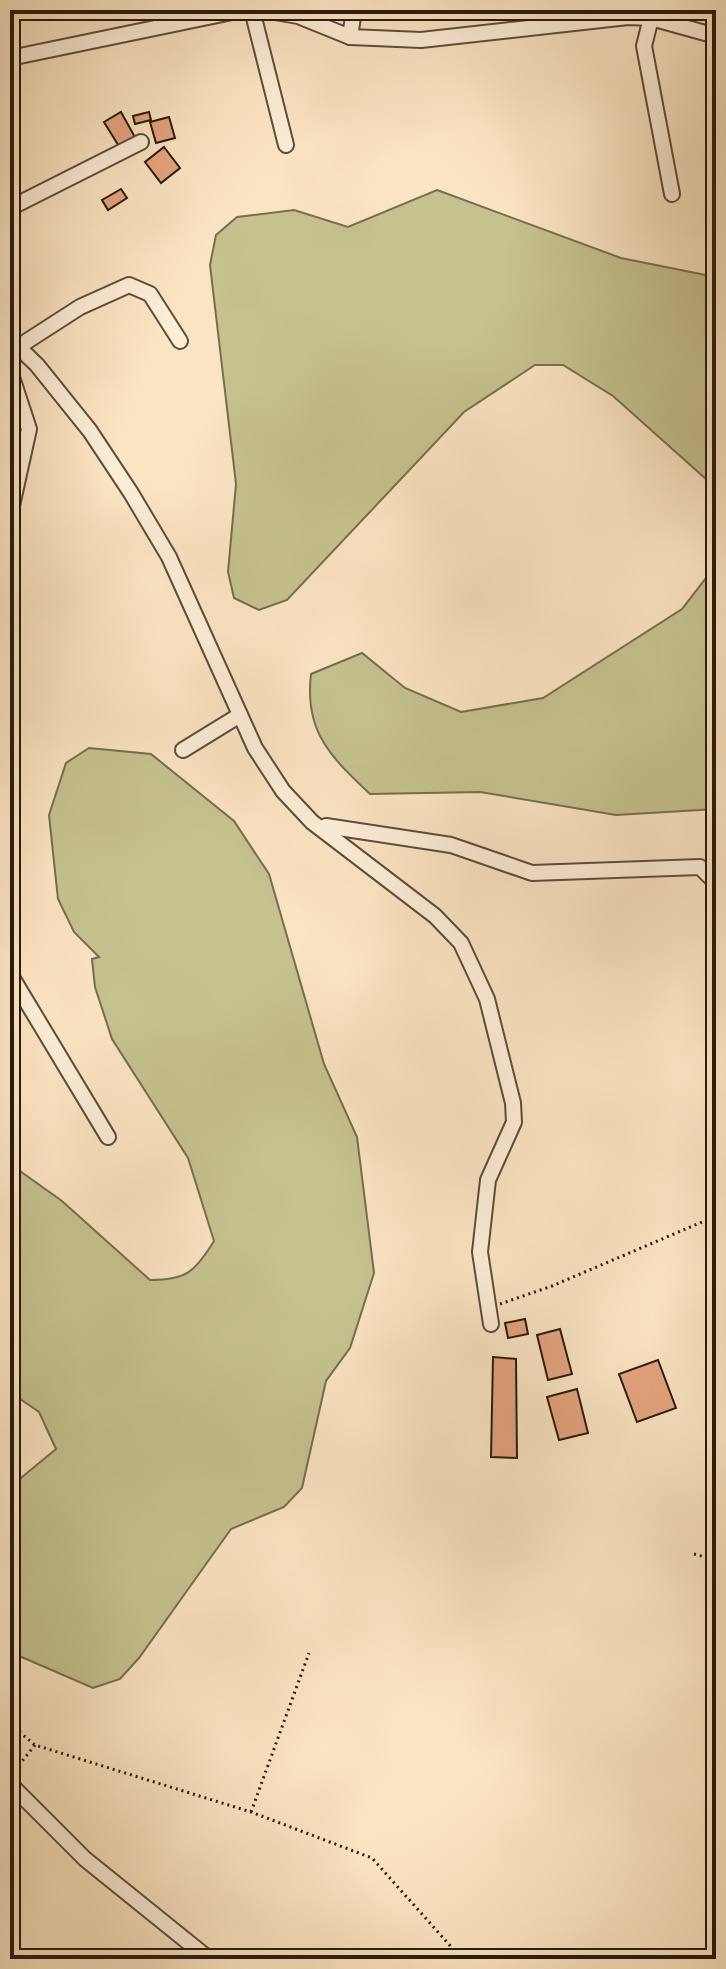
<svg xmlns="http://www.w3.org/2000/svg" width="726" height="1969" viewBox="0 0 726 1969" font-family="'IM FELL Double Pica',serif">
<rect width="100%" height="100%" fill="#fbe4c2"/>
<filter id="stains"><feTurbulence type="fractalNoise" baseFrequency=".0025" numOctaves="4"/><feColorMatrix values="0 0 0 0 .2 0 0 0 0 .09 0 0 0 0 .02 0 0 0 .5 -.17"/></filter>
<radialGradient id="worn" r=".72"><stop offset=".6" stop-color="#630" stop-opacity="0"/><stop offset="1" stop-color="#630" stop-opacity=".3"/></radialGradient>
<g fill="#c5c28f" stroke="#766e4e" stroke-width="2">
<polygon points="437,190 621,258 716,277 716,488 613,396 563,365 535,365 464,412 287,600 259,610 234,598 228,572 236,484 210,265 216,235 237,217 294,210 348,227"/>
<path d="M716 565V809L616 815 480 792 370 794C331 757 304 732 311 674L362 653 405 688 461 712 543 698 682 609Z"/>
<path d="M89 748 151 754 234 821 269 874 324 1064 357 1137 374 1273 350 1348 326 1381 302 1488 284 1507 231 1529 139 1658 120 1679 93 1688 10 1652V1487L56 1449 39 1412 10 1392V1164L62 1201 150 1280C186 1280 195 1272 214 1241L188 1158 112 1039 95 987 92 959 99 957 74 932 58 899 49 815 66 763Z"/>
</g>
<g fill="#e4a47f" stroke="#281b0c" stroke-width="2">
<polygon points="121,112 136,139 120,148 104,122"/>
<polygon points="149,112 151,120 135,124 133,116"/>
<polygon points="169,117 175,138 156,143 150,122"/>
<polygon points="164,147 180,168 161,183 145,162"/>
<polygon points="121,189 127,198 108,210 102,200"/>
<polygon points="525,1319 528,1334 508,1338 505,1323"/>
<polygon points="560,1329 572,1374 548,1380 537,1335"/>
<polygon points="493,1357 516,1359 517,1458 491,1457"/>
<polygon points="658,1360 676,1408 637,1422 619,1374"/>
<polygon points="577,1389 588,1433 559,1440 547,1397"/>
</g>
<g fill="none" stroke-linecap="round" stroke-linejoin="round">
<g stroke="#5d4d3a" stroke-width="18">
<g id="minor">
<polyline points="252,10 286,145"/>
<polyline points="263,10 298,16 350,37 421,40 628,17 651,18 644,46 672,194"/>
<polyline points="651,18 716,36"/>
<polyline points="350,37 354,10"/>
<polyline points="10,58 242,10"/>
<polyline points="10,208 141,142"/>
<polyline points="10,339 37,365 90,431 131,493 169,557 255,748 283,791 312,822 435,916 461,943 487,999 513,1103 514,1122 488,1180 480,1252 491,1324"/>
<polyline points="18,347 80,307 129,285 150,294 180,341"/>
<polyline points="10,371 29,429 10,515"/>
<polyline points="183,750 240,715"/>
<polyline points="326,826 451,845 532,873 700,867 716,883"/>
<polyline points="10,974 108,1137"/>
<polyline points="10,1784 85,1859 209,1959"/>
</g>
</g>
<g stroke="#281b0c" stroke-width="3" stroke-dasharray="2 4" stroke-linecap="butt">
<polyline points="500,1304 552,1286 716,1216"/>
<polyline points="694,1554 716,1560"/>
<polyline points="10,1724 35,1745 251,1812 372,1858 462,1959"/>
<polyline points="15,1770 35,1745"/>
<polyline points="251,1812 309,1653"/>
<polyline points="10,1954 17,1959"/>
</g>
<use href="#minor" stroke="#fcedd7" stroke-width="14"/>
</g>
<rect width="726" height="1969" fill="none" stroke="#fbe4c2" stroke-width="40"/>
<rect x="12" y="12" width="702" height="1945" fill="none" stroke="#281b0c" stroke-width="4"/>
<rect x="20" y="20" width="686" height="1929" fill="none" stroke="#281b0c" stroke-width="2"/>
<rect width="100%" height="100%" filter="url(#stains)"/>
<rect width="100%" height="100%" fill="url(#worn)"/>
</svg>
